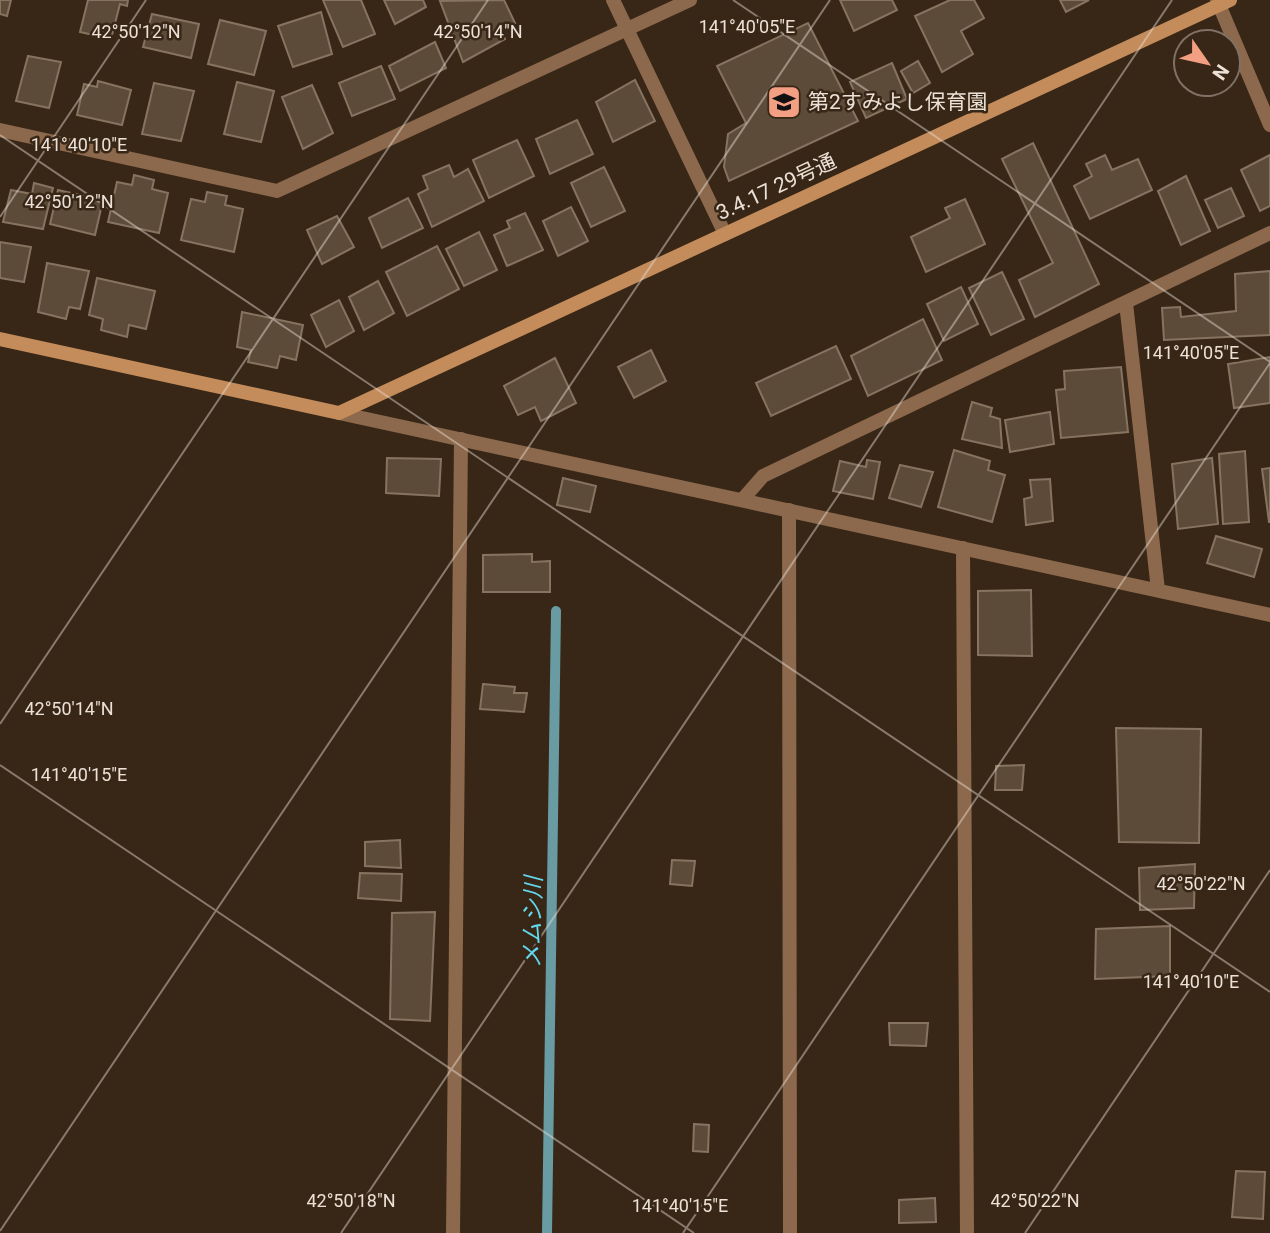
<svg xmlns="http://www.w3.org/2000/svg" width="1270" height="1233" viewBox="0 0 1270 1233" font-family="Roboto,'Noto Sans JP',sans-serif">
<rect width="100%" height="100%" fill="#382717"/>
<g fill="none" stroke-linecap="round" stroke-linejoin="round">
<polyline stroke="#689ca2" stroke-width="10" points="547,1233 556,611"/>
</g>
<g fill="#5d4b39" stroke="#867360" stroke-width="2">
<polygon points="0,0 11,0 7,16 0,14"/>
<polygon points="88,0 128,0 127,6 120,4 111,39 80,32"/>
<polygon points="323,0 361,0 375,34 343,47"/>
<polygon points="384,0 423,0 426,7 395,24"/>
<polygon points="504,0 515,23 501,30 505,39 463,62 440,1"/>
<polygon points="840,0 892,0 897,10 854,31"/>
<polygon points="950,0 974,0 984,18 961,31 973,54 942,72 915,16"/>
<polygon points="1060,0 1089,0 1066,12"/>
<polygon points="321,12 332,54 293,67 278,26"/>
<polygon points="152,14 199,24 191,58 143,47"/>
<polygon points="220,20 266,31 254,75 208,64"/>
<polygon points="808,23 858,121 729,181 724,167 728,134 746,123 717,66"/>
<polygon points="435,42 446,68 400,91 389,66"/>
<polygon points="28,56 61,62 49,108 16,101"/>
<polygon points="918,61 930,83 913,93 901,71"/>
<polygon points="892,63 907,99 866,118 850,82"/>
<polygon points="381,66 395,99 352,116 339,83"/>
<polygon points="635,80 655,121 613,142 596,102"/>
<polygon points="98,81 131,90 122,125 77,115 84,84 97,87"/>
<polygon points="237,82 274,91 261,142 224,134"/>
<polygon points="154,83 194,91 181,141 142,134"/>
<polygon points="312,85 333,133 303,149 282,97"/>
<polygon points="577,120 593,154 550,174 536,139"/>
<polygon points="517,140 534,176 489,198 473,160"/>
<polygon points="1033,143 1099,284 1035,317 1019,280 1053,263 1002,159"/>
<polygon points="1105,155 1112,170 1138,159 1152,190 1090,219 1074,186 1092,176 1086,164"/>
<polygon points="1270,155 1270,206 1260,211 1241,170"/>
<polygon points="449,165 454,177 468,169 484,201 432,227 418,194 428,189 423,176"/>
<polygon points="604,167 625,211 591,227 571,183"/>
<polygon points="134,175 154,180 152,189 168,193 159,233 108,222 117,182 132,185"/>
<polygon points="1186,176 1210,231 1181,245 1158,191"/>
<polygon points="34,183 53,188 43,229 3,222 11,190 32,194"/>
<polygon points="1231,188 1244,216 1218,228 1205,200"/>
<polygon points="58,190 103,200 95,235 50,224"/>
<polygon points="207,192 227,196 225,205 243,209 234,252 181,240 191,199 205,202"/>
<polygon points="408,198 423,228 382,248 369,218"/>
<polygon points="965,199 985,244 926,272 911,237 950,218 945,208"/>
<polygon points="571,207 588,241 558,256 543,221"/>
<polygon points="525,213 543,250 507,266 494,235 510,228 507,221"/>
<polygon points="337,216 354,247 322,264 307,230"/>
<polygon points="479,232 497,270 464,286 446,249"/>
<polygon points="0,242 31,247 24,282 0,278"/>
<polygon points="437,246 459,289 407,316 386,272"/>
<polygon points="47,263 89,271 80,309 69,307 66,319 38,312"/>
<polygon points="1270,271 1270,335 1164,340 1162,308 1180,307 1181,317 1236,311 1235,274"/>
<polygon points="1002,272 1024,319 991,335 969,288"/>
<polygon points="97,278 155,291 146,329 129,325 127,337 101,330 103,319 89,315"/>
<polygon points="378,281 394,313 364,330 349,297"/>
<polygon points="961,287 978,324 944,341 927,304"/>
<polygon points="339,300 354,331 326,347 311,315"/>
<polygon points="242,312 303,325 296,360 280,356 277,368 248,362 251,350 237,347"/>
<polygon points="923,319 942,360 868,396 851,356"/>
<polygon points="836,346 851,379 771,416 756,383"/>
<polygon points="651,350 666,381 634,398 618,367"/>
<polygon points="1270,357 1270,403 1234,408 1228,364"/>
<polygon points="555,358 576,403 541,421 535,407 518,415 504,386"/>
<polygon points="1121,367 1128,432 1061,438 1056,390 1065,389 1064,371"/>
<polygon points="972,402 992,408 990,416 1000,419 1002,448 962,439"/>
<polygon points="1050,412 1054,444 1010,452 1005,420"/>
<polygon points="954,450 990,461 988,470 1005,475 992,522 938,507"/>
<polygon points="1245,451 1249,522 1223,524 1219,454"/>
<polygon points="387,458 441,459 439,496 386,493"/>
<polygon points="1212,458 1218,524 1178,529 1172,464"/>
<polygon points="867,460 880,462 873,499 833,491 840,461 866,467"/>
<polygon points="900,465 933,472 921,507 889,498"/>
<polygon points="1270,468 1270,522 1269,522 1262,469"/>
<polygon points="563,478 596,486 590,512 557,505"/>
<polygon points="1050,479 1053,521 1026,525 1024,499 1032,497 1030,480"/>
<polygon points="1216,536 1262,549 1254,577 1207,563"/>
<polygon points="532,554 532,562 550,561 550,592 483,592 483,555"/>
<polygon points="1031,590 1032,656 978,655 978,591"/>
<polygon points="483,684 515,687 514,693 527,693 524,712 480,709"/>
<polygon points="1116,728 1201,729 1199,843 1119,842"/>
<polygon points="1024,765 1022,790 995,790 996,766"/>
<polygon points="400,840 401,868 365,866 365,842"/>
<polygon points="672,860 695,861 692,886 670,884"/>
<polygon points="1195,864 1194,908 1140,910 1139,868"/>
<polygon points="360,873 402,874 401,901 358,898"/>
<polygon points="435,912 430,1021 390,1019 392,913"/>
<polygon points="1170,926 1170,976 1095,979 1096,929"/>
<polygon points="889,1023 928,1023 926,1046 890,1045"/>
<polygon points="694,1124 709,1125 708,1152 693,1151"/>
<polygon points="1236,1171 1265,1172 1263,1219 1232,1217"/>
<polygon points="935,1198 936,1222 899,1223 899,1200"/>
</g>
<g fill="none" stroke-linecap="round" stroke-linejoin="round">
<g stroke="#8c694c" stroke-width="14">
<polyline points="613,0 725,234"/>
<polyline points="1217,0 1270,125"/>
<polyline points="0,130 277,191 690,0"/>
<polyline points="1126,303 1158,590"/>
<polyline points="339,413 1270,615"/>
<polyline points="742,500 763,476 1270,233"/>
<polyline points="789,510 790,1233"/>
<polyline points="963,548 967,1233"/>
<polyline points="453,1233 461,439"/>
</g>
<polyline stroke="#c48c5b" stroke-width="14" points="0,339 339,413 1230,0"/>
</g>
<path fill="none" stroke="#ece1d7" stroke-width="2" stroke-opacity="0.45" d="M733 0 1270 362M0 135 1270 992M0 217 146 0M0 724 488 0M0 765 694 1233M0 1231 830 0M341 1233 1172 0M683 1233 1270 363M1025 1233 1270 870"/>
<defs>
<g id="school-square" transform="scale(1.75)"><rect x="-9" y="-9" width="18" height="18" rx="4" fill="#f39f83" stroke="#382717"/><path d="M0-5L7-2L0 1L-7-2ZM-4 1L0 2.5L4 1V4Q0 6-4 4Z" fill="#111"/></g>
</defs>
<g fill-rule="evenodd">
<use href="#school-square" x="784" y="102"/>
</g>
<g text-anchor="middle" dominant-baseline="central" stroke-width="5" stroke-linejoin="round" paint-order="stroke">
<g font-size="21" fill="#ece1d7" stroke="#382717" text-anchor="start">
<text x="808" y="102">第2すみよし保育園</text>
</g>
<g font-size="21" fill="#ece1d7" stroke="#382717">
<text transform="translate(776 187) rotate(-25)">3.4.17 29号通</text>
</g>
<g font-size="23" font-style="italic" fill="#63d7ec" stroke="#382717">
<text transform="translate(533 922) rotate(-89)">メムシ川</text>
</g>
</g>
<g font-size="18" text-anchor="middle" fill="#ece1d7" stroke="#382717" stroke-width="5" stroke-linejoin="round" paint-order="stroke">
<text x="747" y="33">141°40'05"E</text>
<text x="136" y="38">42°50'12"N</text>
<text x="478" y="38">42°50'14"N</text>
<text x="79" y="151">141°40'10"E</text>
<text x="69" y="208">42°50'12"N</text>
<text x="1191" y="359">141°40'05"E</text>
<text x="69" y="715">42°50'14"N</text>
<text x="79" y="781">141°40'15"E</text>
<text x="1201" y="890">42°50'22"N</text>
<text x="1191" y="988">141°40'10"E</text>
<text x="351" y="1207">42°50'18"N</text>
<text x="1035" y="1207">42°50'22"N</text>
<text x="680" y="1212">141°40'15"E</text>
</g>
<g transform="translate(1207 63) rotate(124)"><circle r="33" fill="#382717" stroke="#807164" stroke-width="2"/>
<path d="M0-5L12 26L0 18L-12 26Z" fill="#f39f83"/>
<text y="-10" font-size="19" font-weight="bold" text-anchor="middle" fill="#ece1d7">N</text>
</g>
</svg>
